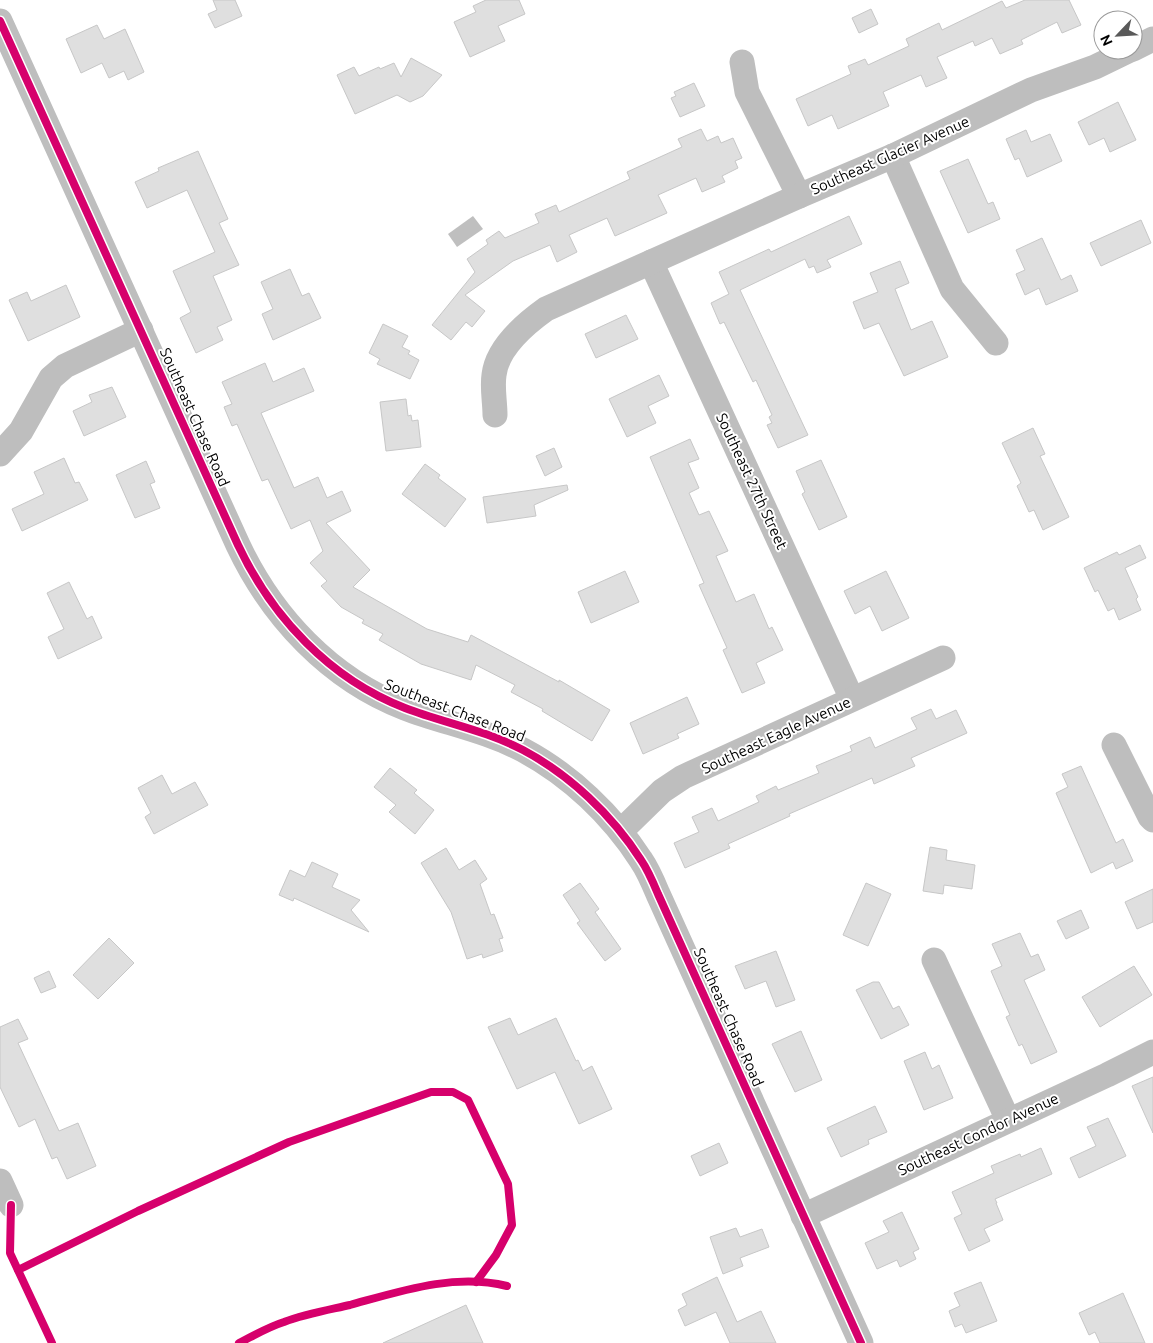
<svg xmlns="http://www.w3.org/2000/svg" width="1153" height="1343" viewBox="0 0 1153 1343" font-family="Ubuntu,sans-serif">
<rect width="100%" height="100%" fill="#fff"/>
<polygon fill="#bfbfbf" points="473,216 483,229 457,247 448,234"/>
<g fill="#dfdfdf" stroke="#c7c7c7">
<polygon points="213,0 235,0 242,16 215,28 208,14 217,10"/>
<polygon points="486,0 519,0 525,14 498,26 505,41 470,57 454,22 476,12 473,6"/>
<polygon points="1025,0 1069,0 1081,25 1062,33 1057,22 1021,40 1023,44 1000,54 992,38 975,46 973,41 937,57 947,78 926,87 921,75 883,92 889,106 838,129 832,115 808,126 796,99 851,74 848,66 865,59 868,65 909,46 906,39 939,23 942,30 1002,1 1006,8"/>
<polygon points="871,9 878,24 859,33 852,18"/>
<polygon points="97,25 104,39 125,29 144,72 128,80 124,71 109,78 102,63 81,73 66,39"/>
<polygon points="411,58 442,75 423,96 410,102 397,95 355,114 337,75 354,67 359,76 379,67 380,69 394,63 401,77"/>
<polygon points="694,83 705,106 680,117 671,98 676,96 674,92"/>
<polygon points="1118,102 1136,140 1110,152 1104,138 1089,145 1078,122"/>
<polygon points="701,129 707,141 718,136 721,143 733,138 742,158 735,161 738,168 722,176 725,182 702,192 696,178 658,195 667,213 615,236 607,218 569,235 577,252 557,262 550,245 513,261 465,295 485,311 472,327 466,322 451,340 432,325 475,272 467,259 488,244 486,240 499,231 505,238 539,223 535,214 556,205 559,212 630,179 627,172 682,147 678,139"/>
<polygon points="1026,130 1031,142 1050,134 1062,161 1027,177 1019,158 1015,160 1006,139"/>
<polygon points="198,151 228,219 219,223 239,265 213,276 232,320 217,327 223,340 196,353 180,318 191,312 173,271 215,252 187,190 147,208 135,182 159,171 158,168"/>
<polygon points="968,159 988,204 993,202 1000,219 968,233 940,171"/>
<polygon points="849,216 862,244 827,260 831,267 817,273 814,266 809,268 805,259 740,290 808,435 778,448 767,425 772,423 769,417 772,415 756,380 753,382 724,322 720,324 711,303 729,294 719,272 769,249 771,252"/>
<polygon points="1141,220 1151,243 1101,266 1090,243"/>
<polygon points="1042,238 1061,280 1071,275 1078,291 1046,305 1039,288 1025,295 1016,274 1025,270 1016,250"/>
<polygon points="900,261 909,283 895,289 911,330 932,321 948,357 904,376 879,323 864,329 853,302 878,292 870,273"/>
<polygon points="290,269 302,296 309,293 321,318 273,340 262,314 273,309 261,282"/>
<polygon points="66,285 80,317 28,341 9,300 27,292 31,301"/>
<polygon points="626,315 638,339 596,358 585,334"/>
<polygon points="383,324 408,336 402,347 410,351 408,354 419,360 410,379 377,364 380,359 369,353"/>
<polygon points="265,363 273,382 304,368 314,391 261,413 294,488 318,477 327,498 342,491 351,511 326,523 370,570 353,587 427,629 468,642 471,635 559,682 559,680 610,710 592,741 542,711 543,709 511,692 515,685 476,665 471,680 421,664 379,640 383,634 362,623 364,620 341,607 321,586 327,581 310,563 323,551 310,520 291,529 268,479 262,481 237,424 232,426 224,407 232,404 222,382"/>
<polygon points="659,375 669,396 648,406 656,423 627,437 609,399"/>
<polygon points="112,387 126,417 84,436 73,411 92,402 89,395"/>
<polygon points="406,399 408,416 411,415 412,421 418,420 421,447 386,451 380,402"/>
<polygon points="1033,428 1045,454 1040,456 1069,517 1043,530 1034,510 1029,512 1017,486 1021,483 1002,443"/>
<polygon points="690,439 699,459 688,463 699,488 689,493 699,515 709,511 728,551 716,556 736,602 754,594 769,629 772,627 783,650 756,663 765,683 742,693 723,650 727,648 699,585 704,583 650,457"/>
<polygon points="554,448 562,467 545,476 536,456"/>
<polygon points="64,458 75,483 79,482 88,500 22,531 12,509 44,494 34,472"/>
<polygon points="821,460 847,517 819,530 802,494 805,492 796,471"/>
<polygon points="146,461 155,482 150,484 160,508 135,518 116,475"/>
<polygon points="425,464 440,475 438,478 466,499 445,527 402,494"/>
<polygon points="567,485 568,490 534,505 536,516 487,523 483,497"/>
<polygon points="1140,545 1146,558 1125,568 1138,597 1136,599 1141,610 1119,620 1114,608 1108,611 1098,590 1095,592 1084,568 1117,552 1119,555"/>
<polygon points="625,571 639,602 591,623 578,592"/>
<polygon points="886,571 909,618 882,631 870,606 855,614 844,591"/>
<polygon points="69,582 87,619 92,616 102,638 58,659 48,637 64,629 47,593"/>
<polygon points="687,697 699,724 677,734 679,738 643,754 630,723"/>
<polygon points="931,709 936,719 956,710 967,733 911,758 915,766 874,784 872,778 789,814 790,816 728,844 730,848 685,868 674,843 699,832 692,817 712,808 718,821 759,802 756,796 776,786 778,790 819,773 816,766 852,751 850,746 870,737 875,748 917,729 911,718"/>
<polygon points="1081,766 1116,843 1123,839 1133,861 1116,869 1113,862 1091,873 1056,793 1068,787 1062,774"/>
<polygon points="390,768 417,790 414,793 434,810 415,834 389,812 396,805 374,787"/>
<polygon points="162,775 172,794 195,782 208,805 154,834 145,817 151,813 138,788"/>
<polygon points="930,847 947,850 946,860 975,865 972,889 944,885 943,894 923,891"/>
<polygon points="446,848 459,870 475,860 487,879 480,884 491,915 494,914 503,938 499,939 503,951 483,958 482,954 467,959 451,912 421,863"/>
<polygon points="312,862 338,874 332,887 360,900 351,910 369,932 294,898 293,901 279,895 290,870 305,877"/>
<polygon points="580,883 599,909 595,912 621,949 605,961 577,923 580,921 563,895"/>
<polygon points="866,883 891,894 868,946 843,935"/>
<polygon points="1153,889 1153,922 1137,929 1125,902"/>
<polygon points="1081,910 1089,928 1066,939 1057,921"/>
<polygon points="1020,933 1031,957 1038,954 1045,970 1024,980 1057,1052 1031,1064 1022,1044 1019,1046 1006,1017 1010,1015 991,971 1002,966 992,944"/>
<polygon points="109,938 134,963 98,999 73,975"/>
<polygon points="776,951 795,1000 776,1007 766,981 745,989 735,966"/>
<polygon points="1134,966 1152,995 1100,1027 1082,997"/>
<polygon points="49,971 56,987 41,993 34,978"/>
<polygon points="873,982 879,982 893,1009 899,1006 909,1025 881,1039 856,990"/>
<polygon points="510,1018 518,1035 556,1018 576,1061 578,1060 583,1071 592,1066 612,1109 579,1124 555,1072 517,1089 488,1027"/>
<polygon points="18,1019 28,1039 18,1043 59,1131 78,1123 96,1166 67,1179 57,1157 52,1159 35,1119 19,1127 0,1087 0,1027"/>
<polygon points="801,1031 822,1080 795,1092 772,1044"/>
<polygon points="925,1052 932,1069 939,1065 953,1098 924,1110 904,1061"/>
<polygon points="1153,1077 1153,1133 1132,1086"/>
<polygon points="875,1106 887,1132 868,1140 869,1144 841,1157 827,1128"/>
<polygon points="1108,1118 1126,1156 1079,1178 1070,1158 1096,1146 1087,1127"/>
<polygon points="719,1143 728,1163 700,1176 691,1156"/>
<polygon points="1041,1148 1052,1174 995,1199 997,1203 996,1203 1003,1220 984,1229 990,1241 969,1251 954,1218 962,1214 952,1192 994,1173 991,1166 1020,1154 1021,1157"/>
<polygon points="902,1212 919,1249 913,1252 916,1259 900,1267 897,1260 877,1269 865,1243 889,1232 883,1221"/>
<polygon points="736,1228 740,1237 762,1229 769,1247 740,1258 743,1266 723,1274 710,1237"/>
<polygon points="717,1277 737,1322 761,1311 776,1343 730,1343 716,1312 685,1326 678,1310 687,1305 682,1294"/>
<polygon points="981,1282 997,1321 966,1333 962,1324 955,1327 949,1311 960,1306 954,1293"/>
<polygon points="1123,1293 1145,1343 1100,1343 1095,1332 1089,1335 1079,1313"/>
<polygon points="466,1305 483,1343 383,1343"/>
</g>
<g fill="none" stroke-linecap="round" stroke-linejoin="round">
<g stroke="#bebebe" stroke-width="25">
<path d="M0 21 238 545C272 617 330 679 405 708 444 723 485 730 523 750 570 775 612 815 641 860 648 870 653 882 658 894L861 1343"/>
<polyline points="1133,49 1153,39"/>
<polyline points="742,62 747,92 799,196"/>
<polyline points="893,156 952,289 996,343"/>
<polyline points="651,262 852,699"/>
<path d="M495 415C495 402 492 388 494 375 497 348 525 324 546 309L799 196 893 156 1031 90 1095 67 1130 50"/>
<polyline points="0,454 21,431 51,378 65,366 141,330"/>
<polyline points="1114,745 1150,817 1153,820"/>
<polyline points="621,831 662,791 683,777 943,658"/>
<polyline points="934,960 1008,1120"/>
<polyline points="0,1181 11,1205"/>
<polyline points="803,1216 1107,1075 1153,1052"/>
</g>
<g stroke="#fff" stroke-width="11">
<g id="cycleway">
<path d="M0 21 238 545C272 617 330 679 405 708 444 723 485 730 523 750 570 775 612 815 641 860 648 870 653 882 658 894L861 1343"/>
<polyline points="11,1205 10,1253 52,1343"/>
<polyline points="18,1270 138,1211 289,1142 431,1092 453,1092 468,1100 508,1184 512,1225 496,1255 476,1282"/>
<path d="M239 1343C253 1336 268 1327 284 1322 305 1314 328 1310 350 1305 401 1291 454 1273 507 1286"/>
</g>
</g>
<use href="#cycleway" stroke="#d6006c" stroke-width="8"/>
</g>
<g text-anchor="middle" dominant-baseline="central" stroke-width="4" stroke-linejoin="round" paint-order="stroke">
<g font-size="15" fill="#000" stroke="#fff">
<text transform="translate(890 155) rotate(-24)">Southeast Glacier Avenue</text>
<text transform="translate(195 417) rotate(66)">Southeast Chase Road</text>
<text transform="translate(752 481) rotate(65)">Southeast 27th Street</text>
<text transform="translate(455 710) rotate(21)">Southeast Chase Road</text>
<text transform="translate(776 735) rotate(-25)">Southeast Eagle Avenue</text>
<text transform="translate(729 1017) rotate(66)">Southeast Chase Road</text>
<text transform="translate(978 1134) rotate(-25)">Southeast Condor Avenue</text>
</g>
</g>
<g transform="translate(1118 35) rotate(245)"><circle r="24" fill="#ffffff" stroke="#999999"/>
<path d="M0-4L9 19L0 12L-9 19Z" fill="#595959"/>
<text y="-8" font-size="14" font-weight="bold" text-anchor="middle" fill="#000000">N</text>
</g>
</svg>
